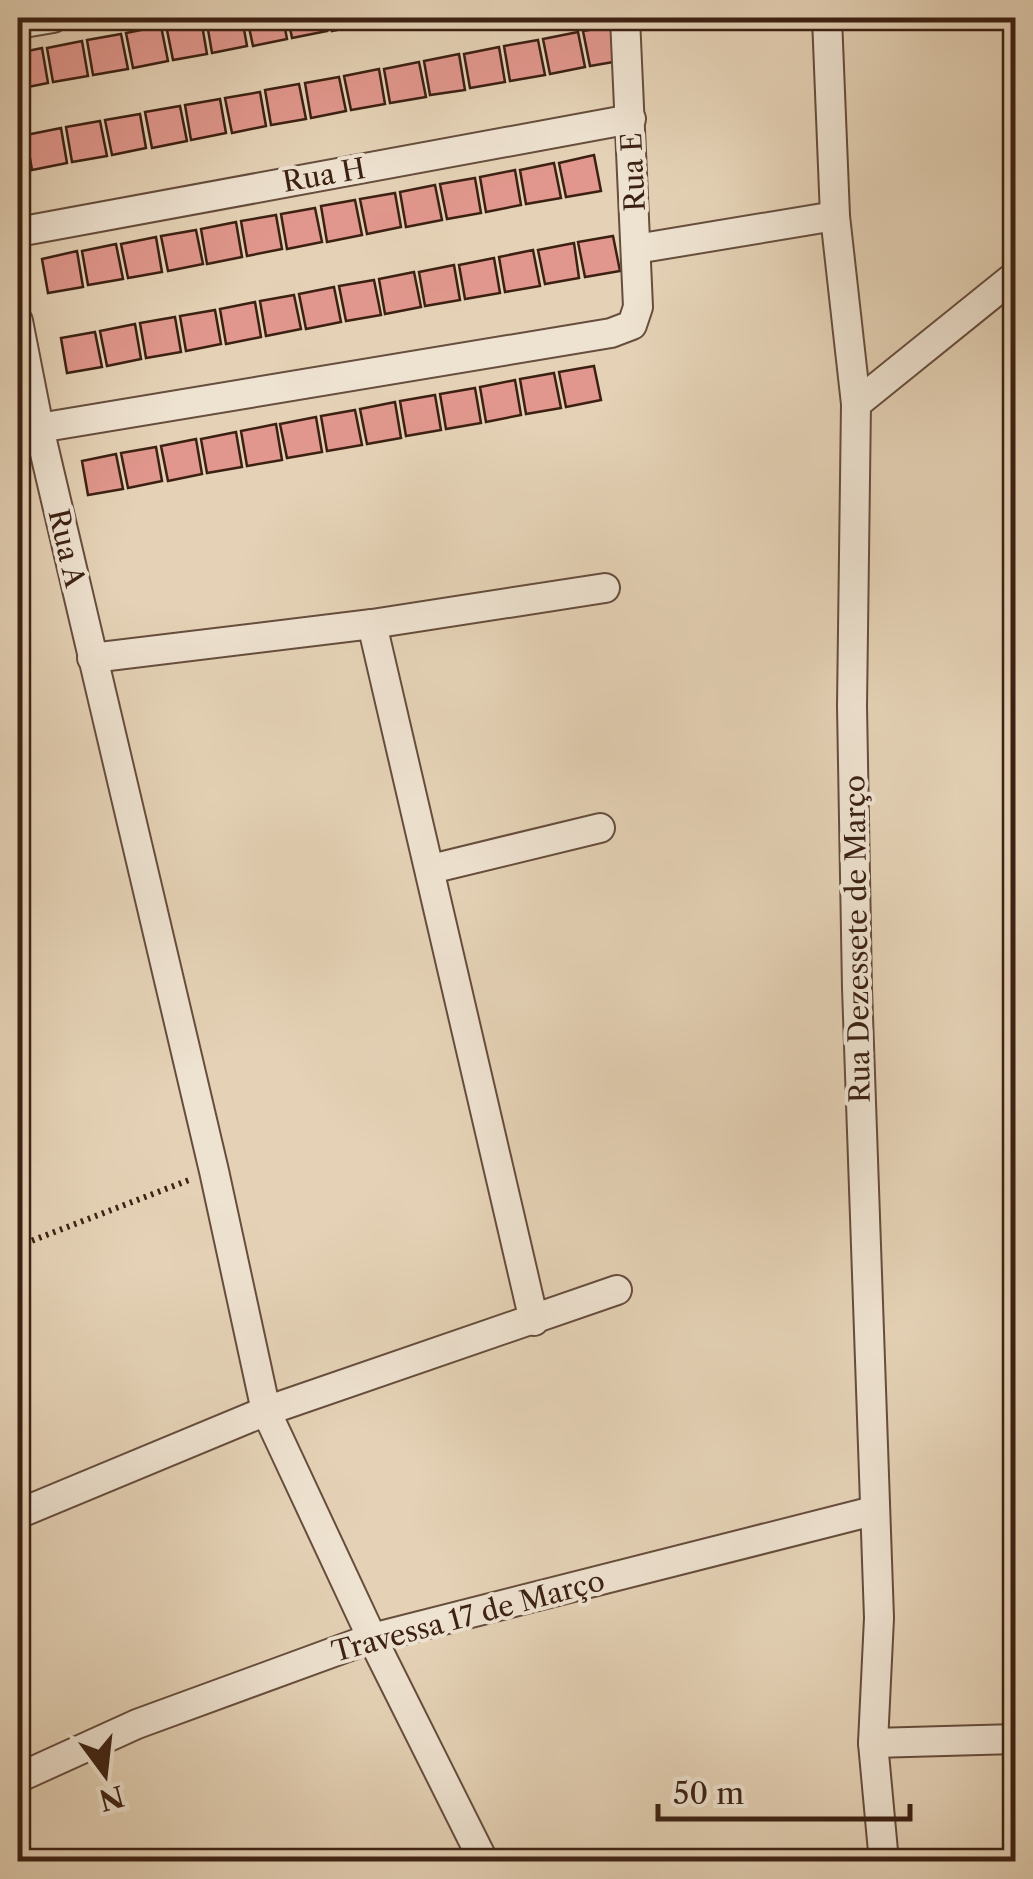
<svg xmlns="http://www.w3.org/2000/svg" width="1033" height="1879" viewBox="0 0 1033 1879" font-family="'Libre Caslon Text',serif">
<rect width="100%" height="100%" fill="#e5d2b6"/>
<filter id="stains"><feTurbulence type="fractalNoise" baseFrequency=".002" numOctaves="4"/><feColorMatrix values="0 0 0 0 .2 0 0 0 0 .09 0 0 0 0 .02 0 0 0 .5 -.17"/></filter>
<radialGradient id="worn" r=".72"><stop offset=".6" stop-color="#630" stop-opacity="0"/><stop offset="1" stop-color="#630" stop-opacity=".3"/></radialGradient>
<g fill="#e1978d" stroke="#3c2113" stroke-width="2.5">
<polygon points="206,18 242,18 247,46 212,53"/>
<polygon points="247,18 283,18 287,39 253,46"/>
<polygon points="288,18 324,18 327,31 292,38"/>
<polygon points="330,18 366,18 367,24 332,31"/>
<polygon points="201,19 207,54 173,60 166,25"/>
<polygon points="618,25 625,60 590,66 583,31"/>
<polygon points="161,26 168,61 133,68 126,33"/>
<polygon points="578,32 585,67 550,74 543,39"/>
<polygon points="121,34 128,69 93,75 87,40"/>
<polygon points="538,40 545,75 510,81 504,46"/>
<polygon points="82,41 88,76 53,82 47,48"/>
<polygon points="499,47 505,82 470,88 464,54"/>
<polygon points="42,48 48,83 18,89 18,53"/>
<polygon points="459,54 465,90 430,95 424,61"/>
<polygon points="419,62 426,97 390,103 384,69"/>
<polygon points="379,69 385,104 351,110 344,76"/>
<polygon points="339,77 346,111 311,118 305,83"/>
<polygon points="299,84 306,119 271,125 265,90"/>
<polygon points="260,92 266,126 232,133 225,98"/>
<polygon points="220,99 226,133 191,140 185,105"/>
<polygon points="180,106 187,141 152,148 145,112"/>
<polygon points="140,114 146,148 112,155 105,120"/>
<polygon points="100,121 107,156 72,162 66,127"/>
<polygon points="61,128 67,163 32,170 26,135"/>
<polygon points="594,155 601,191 566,197 559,163"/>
<polygon points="554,163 561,198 526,204 520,170"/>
<polygon points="515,170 521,205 486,212 480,177"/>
<polygon points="475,178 481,213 447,219 440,184"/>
<polygon points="435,185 442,220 406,227 400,192"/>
<polygon points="395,193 401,227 367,234 360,199"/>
<polygon points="355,200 362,235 327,242 321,206"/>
<polygon points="315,208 322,242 287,249 281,214"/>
<polygon points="276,215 282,249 247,256 241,221"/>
<polygon points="236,222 242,257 207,264 201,229"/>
<polygon points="196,230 203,264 168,271 161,236"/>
<polygon points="613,236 620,271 585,277 578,242"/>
<polygon points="156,237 162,272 128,278 121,244"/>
<polygon points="574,243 579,278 545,284 538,250"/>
<polygon points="116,244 123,279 88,285 82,251"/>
<polygon points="533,250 540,286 505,292 499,257"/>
<polygon points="77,251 83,287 48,293 42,259"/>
<polygon points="494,258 500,293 465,299 459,265"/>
<polygon points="454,265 460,300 425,306 419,272"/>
<polygon points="414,272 421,307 385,314 379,279"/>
<polygon points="374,280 381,315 346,321 339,286"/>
<polygon points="334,287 341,322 306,329 299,294"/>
<polygon points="294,295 301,329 266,336 260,301"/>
<polygon points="255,302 261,337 226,344 220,309"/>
<polygon points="215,310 221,344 186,351 180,316"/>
<polygon points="175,317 181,352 146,358 140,323"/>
<polygon points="135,324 141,359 107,366 100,331"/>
<polygon points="95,332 102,367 67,373 61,338"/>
<polygon points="594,366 601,400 566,407 559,372"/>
<polygon points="554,373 561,408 526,414 520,379"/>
<polygon points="515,380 521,415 486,422 480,387"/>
<polygon points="475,388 481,423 446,429 440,394"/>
<polygon points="435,395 441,430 406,436 400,401"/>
<polygon points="395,402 401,438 367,444 360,409"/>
<polygon points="355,410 362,445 327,451 321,416"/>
<polygon points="316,417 322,452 287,458 280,424"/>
<polygon points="276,424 282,460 247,466 241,431"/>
<polygon points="236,432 242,467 207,473 201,439"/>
<polygon points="196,439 202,474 168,481 161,446"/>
<polygon points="156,447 162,481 128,488 121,453"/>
<polygon points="116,454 123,489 88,495 82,461"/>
</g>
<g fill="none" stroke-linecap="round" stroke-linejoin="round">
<g stroke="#664d3c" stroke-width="32">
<g id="street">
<polyline points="827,18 835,216 856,404 852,706 857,988 879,1618 873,1743 884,1862"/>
<polyline points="18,24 53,18"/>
<polyline points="18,232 631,119"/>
<polyline points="636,249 835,216"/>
<polyline points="18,321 39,428 214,1171 266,1411 372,1638 484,1862"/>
<polyline points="856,404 1016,275"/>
<polyline points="39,428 611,333 632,325 638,307 625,18"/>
<polyline points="372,624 534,1321"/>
<polyline points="92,658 372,624 605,588"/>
<polyline points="431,869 600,828"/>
<polyline points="18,1514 266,1411 617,1290"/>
<polyline points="873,1743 1016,1739"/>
<polyline points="18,1778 137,1724 372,1638 873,1511"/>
</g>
</g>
<polyline stroke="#3c2113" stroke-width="6" stroke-dasharray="2.5 5" stroke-linecap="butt" points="18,1246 189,1180"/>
<use href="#street" stroke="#eee2d0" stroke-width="28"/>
</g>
<g text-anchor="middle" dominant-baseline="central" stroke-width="8" stroke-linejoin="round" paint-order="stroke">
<g font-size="28" fill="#3c2113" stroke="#eee2d0">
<text transform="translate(633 172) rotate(-93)">Rua E</text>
<text transform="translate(324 175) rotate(-10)">Rua H</text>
<text transform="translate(67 548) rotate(77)">Rua A</text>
<text transform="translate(857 939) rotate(-91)">Rua Dezessete de Março</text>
<text transform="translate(468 1616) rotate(-15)">Travessa 17 de Março</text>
</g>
</g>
<rect width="1033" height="1879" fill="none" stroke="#e5d2b6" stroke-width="60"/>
<rect x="20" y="20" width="993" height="1839" fill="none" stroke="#3c2113" stroke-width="5"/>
<rect x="30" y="30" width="973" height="1819" fill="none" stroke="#3c2113" stroke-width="2.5"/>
<g transform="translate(105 1774) rotate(165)" stroke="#eee2d0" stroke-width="8" paint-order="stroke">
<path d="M0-8L18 38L0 25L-18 38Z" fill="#3c2113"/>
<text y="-15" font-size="28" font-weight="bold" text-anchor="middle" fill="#3c2113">N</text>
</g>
<path d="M658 1804v15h252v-15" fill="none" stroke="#3c2113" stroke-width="5"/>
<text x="673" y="1804" font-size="30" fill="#3c2113" stroke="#eee2d0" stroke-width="8" paint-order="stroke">50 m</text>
<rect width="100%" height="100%" filter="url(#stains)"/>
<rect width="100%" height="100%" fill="url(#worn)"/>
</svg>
